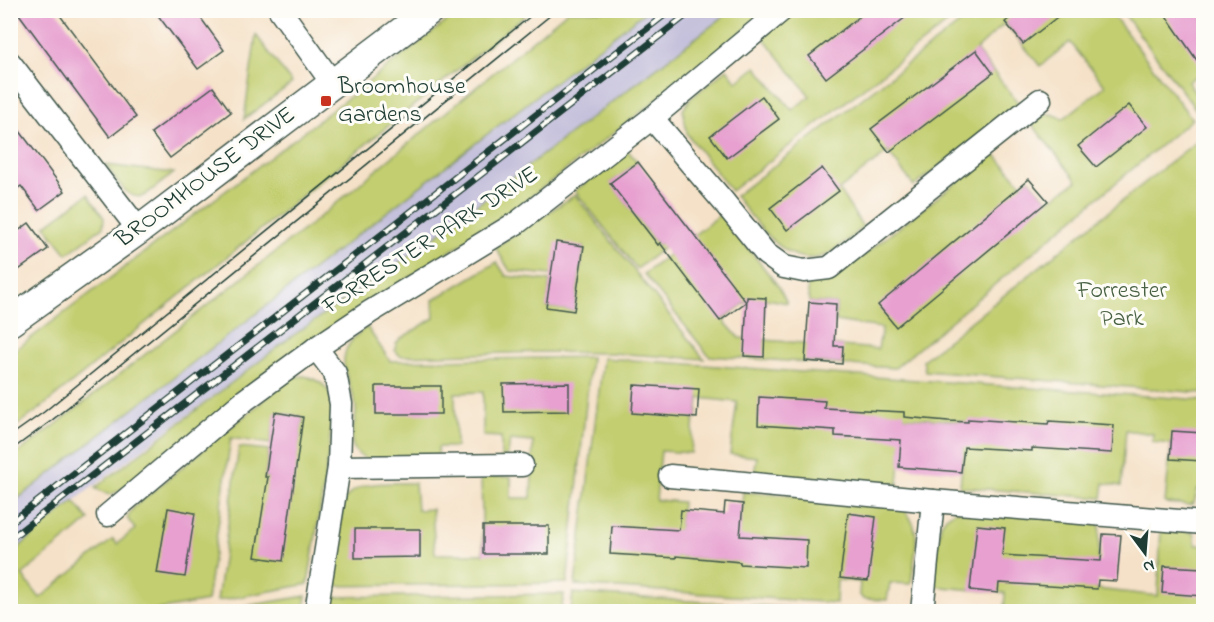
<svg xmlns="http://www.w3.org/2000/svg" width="1214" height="622" viewBox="0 0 1214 622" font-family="'Indie Flower',sans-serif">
<rect width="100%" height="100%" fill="#fdfcf7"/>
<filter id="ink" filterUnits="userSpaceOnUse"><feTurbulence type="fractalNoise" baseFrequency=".0167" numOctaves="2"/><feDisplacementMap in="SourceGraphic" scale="12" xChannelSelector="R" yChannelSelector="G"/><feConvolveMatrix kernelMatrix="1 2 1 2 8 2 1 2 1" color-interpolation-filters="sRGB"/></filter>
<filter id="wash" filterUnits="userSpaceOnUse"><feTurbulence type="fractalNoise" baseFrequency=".008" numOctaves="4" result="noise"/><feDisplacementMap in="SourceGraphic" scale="24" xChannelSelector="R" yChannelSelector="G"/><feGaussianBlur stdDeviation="1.35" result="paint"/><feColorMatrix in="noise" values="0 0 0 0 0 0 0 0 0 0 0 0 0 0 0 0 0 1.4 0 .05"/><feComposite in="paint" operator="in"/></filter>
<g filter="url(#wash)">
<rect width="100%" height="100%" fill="#f5e1c7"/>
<polygon fill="#c5c0db" points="646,11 731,11 423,246 291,337 74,501 11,554 11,504"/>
<g fill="#c2ce70" stroke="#708652" stroke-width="1.5">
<polygon points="460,11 530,11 42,407 11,430 11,353 305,131"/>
<polygon points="568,11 646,11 11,504 11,458 54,426 316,220"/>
<polygon points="731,11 768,11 646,108 511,212 313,340 119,491 109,495 95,488 291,337 423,246"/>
<polygon points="796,11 963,11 731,191 687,134 683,110 690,99 727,69 737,82 756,67 792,110 810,96 762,36"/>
<path d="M976 11H1110L1192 119 895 368 709 356 644 274 721 214 779 287 787 303C751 294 751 298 723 320L739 338 878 349 882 328 836 321V304L809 302 807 282 831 277 842 272 994 153 1022 185 1029 179 1048 201 1077 181 1031 123C1042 113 1049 111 1063 119L1105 86 1070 42 1040 66 1005 23 976 50 1020 105 914 186 888 152 839 190 863 227C852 236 839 249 826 255 787 272 756 221 735 196Z"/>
<polygon points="1122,11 1203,11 1203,71 1188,82 1203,104 1203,112 1200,115"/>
<polygon points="256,35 292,83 244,119"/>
<polygon points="1197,141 1204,150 1203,393 925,371 923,360"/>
<polygon points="627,150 638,162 611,183 658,245 680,228 683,232 637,269 575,191"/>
<path d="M106 165 174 173 144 196C126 201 116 178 106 165Z"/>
<polygon points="88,194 104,218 103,227 67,254 45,226"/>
<polygon points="575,195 704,359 610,353 544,352 400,356 395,350 396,344 400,339 434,318 433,300 497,262 506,276 550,281 547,307 574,311 584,246 551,275 510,271 495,247"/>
<path d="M367 327 390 361 591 357 567 583 331 586 343 502C357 478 390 484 415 483L417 510 432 509 435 554H483L481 477H511V498H531L533 442 510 440 508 454 501 458V437L483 436V392L455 393 456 447H438V461C419 461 376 466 361 456 343 444 357 425 356 409 355 392 343 376 344 360 345 344 356 335 367 327Z"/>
<path d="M603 358 1203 400V490L1198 489 1194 503 1190 505 1165 503 1171 444 1152 442 1153 434 1126 430 1121 486 1104 483 1102 498 960 487 966 422 904 417 898 484 754 474 757 457 730 454 737 402 699 398 697 418H694L691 453 661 451 656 500 682 502 677 556 737 561 743 492 898 504C926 526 914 553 911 584L890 583 887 600 863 599 859 594 860 582 837 580 836 603 575 585Z"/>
<path d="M304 376C316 379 324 383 330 394 339 414 312 553 308 584L217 601 239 447 269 450 265 477 293 481 303 417 276 412 270 444 231 438 207 601 151 611 11 612V554L74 501 89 520 22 575 40 598 113 539 117 544 135 529 127 518 134 507 151 493 292 377Z"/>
<polygon points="955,511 1100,520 1097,589 1158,596 1161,525 1194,533 1196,545 1203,545 1203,611 1004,611 1005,593 932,586 941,524 946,517"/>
<polygon points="573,593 835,611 571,611"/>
<polygon points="564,594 561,611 326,612 328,597"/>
<polygon points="306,596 304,611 217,611"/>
</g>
<g id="blocks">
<g fill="#e7a0d0">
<polygon points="16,10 56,10 136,117 110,137"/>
<polygon points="154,10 195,10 224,50 198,69"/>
<polygon points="868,10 915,10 826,78 809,56"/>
<polygon points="1020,10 1066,10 1023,44 1005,22"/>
<polygon points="1162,10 1203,10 1203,69"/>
<polygon points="976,50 993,73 889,152 871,129"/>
<polygon points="213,87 231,112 170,158 151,133"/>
<polygon points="762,96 779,119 727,158 710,136"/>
<polygon points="1129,105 1147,127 1096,167 1078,146"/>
<polygon points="10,118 65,191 39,210 21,186 18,188 10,179"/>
<polygon points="638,162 746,302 720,321 660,243 658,245 610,183"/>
<polygon points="822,168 839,191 787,230 770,208"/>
<polygon points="1029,179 1048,201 896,327 878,305"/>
<polygon points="29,223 48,249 10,276 10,237"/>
<polygon points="556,242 584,246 574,311 546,307"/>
<polygon points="747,297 766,298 764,357 744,356"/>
<polygon points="809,302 836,304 834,346 843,346 842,364 805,361"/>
<polygon points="569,383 569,411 504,412 503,384"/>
<polygon points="634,385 699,389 697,418 632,413"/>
<rect x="376" y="386" width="65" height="28"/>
<polygon points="759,397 825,401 824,408 904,412 904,417 948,421 968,422 968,419 1048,424 1049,421 1114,425 1112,453 1032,448 1032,451 964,447 961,472 899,467 901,440 835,436 835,430 758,425"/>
<polygon points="275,412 303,417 283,561 255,557 268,477 265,477"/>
<polygon points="1172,431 1203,433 1203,461 1170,459"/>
<polygon points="725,502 743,504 740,536 807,540 806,568 740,564 740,562 676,556 676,558 610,554 612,526 679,530 681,510 724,514"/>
<polygon points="168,508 195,513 185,577 157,573"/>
<polygon points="848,513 876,517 868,581 840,578"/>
<polygon points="977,525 1005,528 1002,555 1101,561 1103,534 1121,535 1117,581 1098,580 1097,589 999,583 998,593 970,590"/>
<rect x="483" y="526" width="66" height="28"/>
<polygon points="355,529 420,529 420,557 355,558"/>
<polygon points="1164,566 1203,568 1203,596 1162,593"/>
</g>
</g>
</g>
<g filter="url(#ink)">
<use href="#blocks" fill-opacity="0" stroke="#3f564a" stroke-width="1.5"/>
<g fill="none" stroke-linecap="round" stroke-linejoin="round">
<g stroke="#3f564a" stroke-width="25">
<g id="minor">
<polyline points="280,10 333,84"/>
<polyline points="10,63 139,230"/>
<polyline points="652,118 723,201 766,254 784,267 804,271 829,268 1040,100"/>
<polyline points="316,348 335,373 341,404 339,467 316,612"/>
<polyline points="339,467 522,465"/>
<polyline points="670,476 933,501 1204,523"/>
<polyline points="108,515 245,400 316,348 370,312 518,222 652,118 782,10"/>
<polyline points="922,612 933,501"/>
</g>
</g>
<g stroke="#3f564a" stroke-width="31">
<polyline id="tertiary" points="10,322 139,230 430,10"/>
</g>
<use href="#minor" stroke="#fff" stroke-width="22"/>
<use href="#tertiary" stroke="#fff" stroke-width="28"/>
<g stroke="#1f3d34" stroke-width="1.5">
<polyline points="10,436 44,412 538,10"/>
<polyline points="10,451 51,421 557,10"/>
</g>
<g stroke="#1f3d34" stroke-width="7">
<g id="rail">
<polyline points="10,523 671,10"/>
<polyline points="10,539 693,10"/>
</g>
</g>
<use href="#rail" stroke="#fdfcf7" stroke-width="4.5" stroke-dasharray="14" stroke-linecap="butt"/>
</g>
</g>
<rect fill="#c8321e" stroke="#fdfcf7" stroke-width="2" x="320" y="95" width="12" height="12" rx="3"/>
<g text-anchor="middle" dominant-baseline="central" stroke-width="6" stroke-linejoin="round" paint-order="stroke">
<g font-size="24" fill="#1f3d34" stroke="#fdfcf7" text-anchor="start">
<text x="338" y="87">Broomhouse<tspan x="338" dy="28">Gardens</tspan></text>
</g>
<g font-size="24" fill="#1f3d34" stroke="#fdfcf7">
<text transform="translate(206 178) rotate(-37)">BROOMHOUSE DRIVE</text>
<text transform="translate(431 241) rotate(-33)">FORRESTER PARK DRIVE</text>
</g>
<g font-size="24" fill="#486143" stroke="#fdfcf7">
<text x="1122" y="291">Forrester<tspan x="1122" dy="28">Park</tspan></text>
</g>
</g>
<rect width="1214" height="622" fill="none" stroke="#fdfcf7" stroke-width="36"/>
<g transform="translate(1145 553) rotate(164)" stroke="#fdfcf7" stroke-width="4.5" paint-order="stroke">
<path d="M0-4.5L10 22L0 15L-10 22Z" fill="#1f3d34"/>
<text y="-9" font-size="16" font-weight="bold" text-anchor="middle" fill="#1f3d34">N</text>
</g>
</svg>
